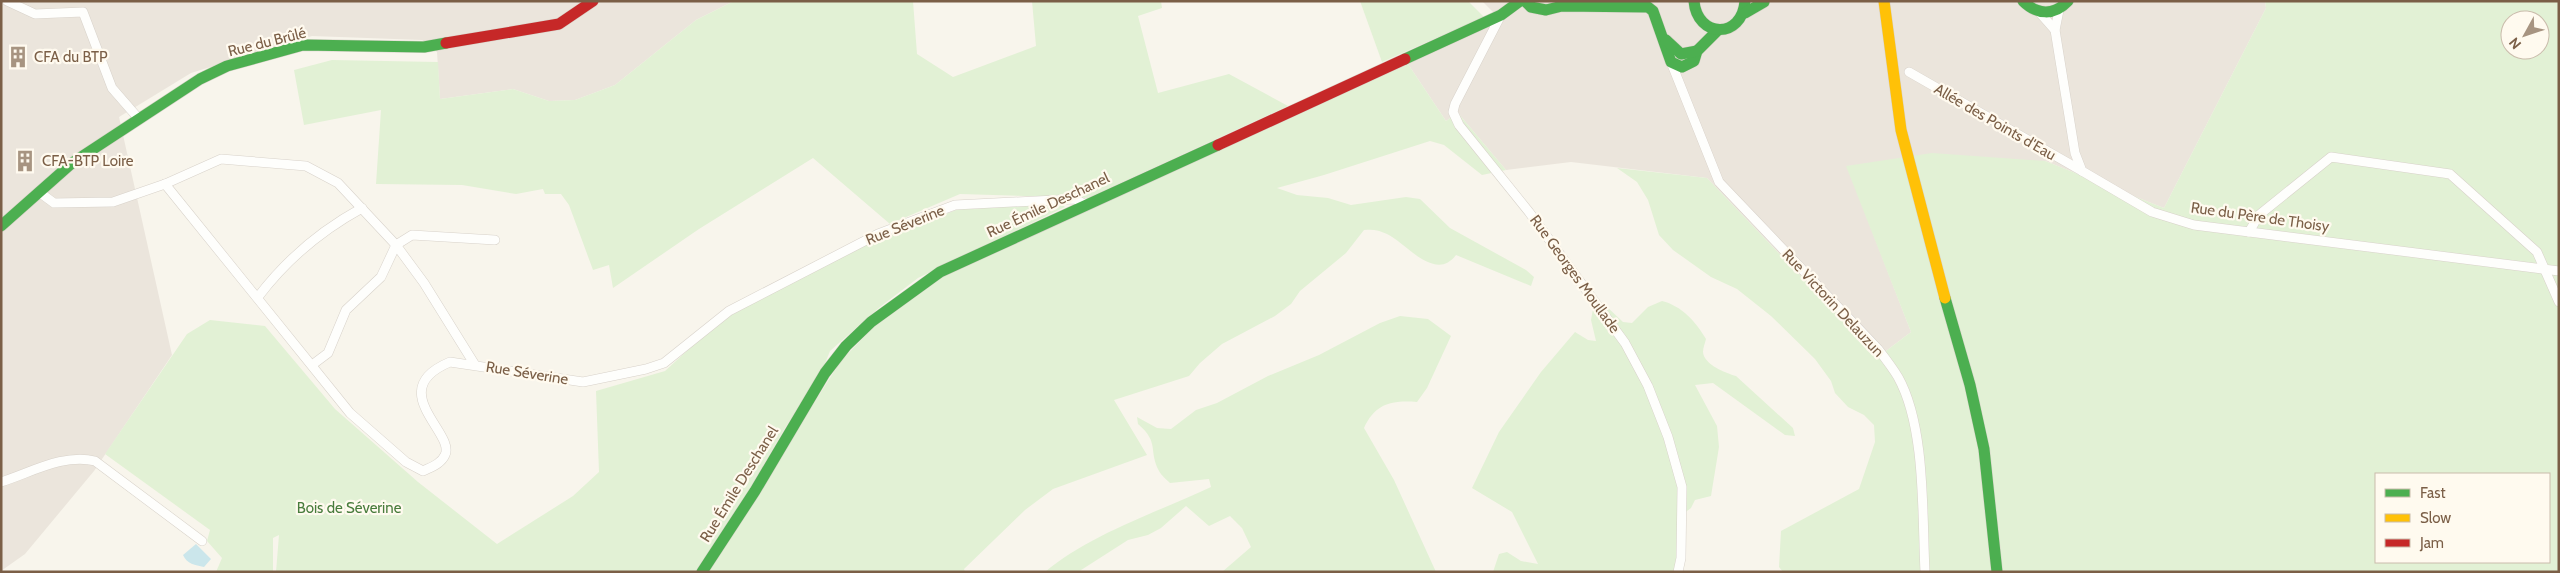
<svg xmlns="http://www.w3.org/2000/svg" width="2560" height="573" viewBox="0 0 2560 573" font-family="Cabin,sans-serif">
<rect width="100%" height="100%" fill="#f8f5ec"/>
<g fill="#ebe5dc">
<polygon points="1,1 734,1 696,20 615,85 575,100 549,101 513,89 440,99 437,52 422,40 312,36 191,73 119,117 172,355 94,471 25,554 1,571"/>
<polygon points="1482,1 2265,1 2266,8 2164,208 2045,161 1847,166 1911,332 1878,357 1707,178 1571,162 1506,170 1458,113 1446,121 1408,64 1502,21"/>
</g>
<g fill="#e2f1d5" fill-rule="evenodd">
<polygon points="734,1 913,1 917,54 953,77 1036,46 1032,1 1161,1 1162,8 1138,16 1158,93 1229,74 1288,106 1088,198 960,194 890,224 813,158 699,229 613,288 609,265 593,270 569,205 561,194 545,194 543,189 516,194 462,185 376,184 381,110 304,125 294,70 332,60 438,62 440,99 513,89 549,101 575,100 615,85 696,20"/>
<polygon points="1360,1 1468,1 1484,17 1382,62"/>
<path d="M2265 1H2559V572H1783L1779 567 1781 531 1859 489 1875 442 1874 425 1864 415 1848 407 1835 393 1831 381 1815 359 1771 316 1737 289 1711 277 1673 250 1659 235 1648 200 1637 182 1617 168 1707 178 1878 357 1911 332 1846 166 1932 153 2045 161 2164 208 2266 8ZM2510 20H2540V50H2510ZM2376 474H2549V562H2376Z"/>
<path d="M1408 64 1446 121 1458 113 1506 170 1482 175 1444 145 1430 141 1324 175 1277 188 1297 195 1328 198 1351 205 1406 197 1420 199 1450 228 1526 270 1534 277 1531 286 1456 255C1435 283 1405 242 1387 234 1379 230 1373 229 1364 230L1346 253 1300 291 1291 304 1275 316 1222 344 1200 363 1189 376 1114 400 1147 455 1053 489 1025 510 964 569 965 572H707L840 362 879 321 907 298 948 273Z"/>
<polygon points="1018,203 1062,204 1065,207 918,278 880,307 830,351 822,371 785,428 737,511 695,572 276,572 279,535 273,538 273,572 216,572 222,558 207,541 210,530 105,454 187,334 210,320 265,326 335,409 418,482 497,544 573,496 599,472 596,391 665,371 702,337 738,310 860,247 964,207"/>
<path d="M1662 301C1682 306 1696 322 1706 339 1705 343 1703 348 1703 352 1704 365 1726 373 1736 376L1793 428 1795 436 1785 435 1713 383 1695 385 1717 426 1719 447 1711 496 1695 500 1691 508 1679 517 1675 572H1493L1499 554 1507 552 1521 561 1538 564 1512 512 1472 488 1499 432 1541 372 1575 332 1588 340 1596 341 1591 320 1593 309 1605 305 1623 322 1632 323 1648 307Z"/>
<path d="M1400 316 1428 319 1451 336 1427 388 1417 402C1391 400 1375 404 1364 428L1394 480 1436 572H1222L1251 547 1242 528 1230 516 1209 526 1186 506 1161 528 1148 535 1128 540 1078 572H1045C1090 534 1158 512 1211 487L1209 479 1170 483C1167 480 1161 475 1159 471 1148 450 1160 443 1138 424L1137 417 1157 428 1171 429 1196 410 1217 403 1268 376 1319 355 1380 323Z"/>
</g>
<path fill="#cbe6eb" d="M196 544 211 559 204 567C195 565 187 564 183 555Z"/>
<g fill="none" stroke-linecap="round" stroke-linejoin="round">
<g stroke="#d8d2ca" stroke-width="10">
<g id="street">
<polyline points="7,1 35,14 83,12 112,88 139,119"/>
<polyline points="2059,10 2055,30 2075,153 2082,171 2152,212 2194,225 2559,271"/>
<polyline points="2040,13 2055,30"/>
<polyline points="1501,15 1455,104 1453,112 1459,125 1529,212 1625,343 1648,386 1668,437 1682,487 1681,558 1678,572"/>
<path d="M1671 62 1719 182 1878 349C1885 358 1892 367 1898 377 1926 427 1922 514 1925 572"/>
<polyline points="1909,72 2082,171"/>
<path d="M165 184 350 413 406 462 423 471C431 467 441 464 445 455 456 433 383 390 450 362L583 382 646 369 664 363 729 311 878 234 955 205 1075 199 1086 205"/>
<polyline points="39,192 54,203 113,202 165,184 221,159 306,166 338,183 396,245 424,283 475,365"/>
<polyline points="2249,232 2259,215 2331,157 2450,174 2537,252 2559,302"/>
<polyline points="396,245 412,235 495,240"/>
<path d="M258 297C286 260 320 231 362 208"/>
<polyline points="312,365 328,353 346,310 381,277 396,245"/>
<path d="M1 482C30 473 64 453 95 461L202 541"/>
</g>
</g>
<g stroke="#d8d2c9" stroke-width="12">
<g id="fast">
<polyline points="1525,1 1531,7 1546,10 1562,6 1648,7 1653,11 1671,62 1682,67 1694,61 1697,51 1717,31"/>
<path d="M1694 1C1697 38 1742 40 1745 1"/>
<path d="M2023 1C2037 15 2054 16 2068 1"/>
<polyline points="1745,13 1764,2"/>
<polyline points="1666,40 1681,54 1697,51"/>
<polyline points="1405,59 1501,15 1520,1"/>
<polyline points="1,226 72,163 200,79 227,66 303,45 424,47 446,43"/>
<polyline points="1945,298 1970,385 1984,449 1997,572"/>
<polyline points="702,572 755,491 825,373 846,346 871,322 940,272 1218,145"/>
</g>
</g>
<g stroke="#d8d2c9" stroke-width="12">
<polyline id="slow" points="1884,1 1901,130 1945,298"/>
</g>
<g stroke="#d8d2c9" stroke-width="12">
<g id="jam">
<polyline points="446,43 559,24 593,1"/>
<polyline points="1218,145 1405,59"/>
</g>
</g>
<use href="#street" stroke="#fefefc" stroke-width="9"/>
<use href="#fast" stroke="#4caf50" stroke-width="11"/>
<use href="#slow" stroke="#ffc107" stroke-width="11"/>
<use href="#jam" stroke="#c62828" stroke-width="11"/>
</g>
<defs>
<g id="building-bare" transform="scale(1.725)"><path d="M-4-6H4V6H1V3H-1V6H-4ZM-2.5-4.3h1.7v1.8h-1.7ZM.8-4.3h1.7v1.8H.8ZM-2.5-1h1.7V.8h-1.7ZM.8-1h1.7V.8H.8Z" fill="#a79481" stroke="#fffaef" stroke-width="2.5" paint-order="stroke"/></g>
</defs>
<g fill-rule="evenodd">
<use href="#building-bare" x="18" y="57"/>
<use href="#building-bare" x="25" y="161"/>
</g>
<g text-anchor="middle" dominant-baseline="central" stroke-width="4.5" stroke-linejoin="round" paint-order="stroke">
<g font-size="15" fill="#7b5f47" stroke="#fffaef">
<text transform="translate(267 42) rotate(-14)">Rue du Brûlé</text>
<text transform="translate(1995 122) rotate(30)">Allée des Points d'Eau</text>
<text transform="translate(1048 205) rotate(-25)">Rue Émile Deschanel</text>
<text transform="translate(2260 217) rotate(8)">Rue du Père de Thoisy</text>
<text transform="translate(905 225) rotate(-22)">Rue Séverine</text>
<text transform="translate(1575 274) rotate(54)">Rue Georges Moullade</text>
<text transform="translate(1833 303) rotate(47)">Rue Victorin Delauzun</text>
<text transform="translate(527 373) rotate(9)">Rue Séverine</text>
<text transform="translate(739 484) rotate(-58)">Rue Émile Deschanel</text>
</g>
<g font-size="15" fill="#7b5f47" stroke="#fffaef" text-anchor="start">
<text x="34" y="57">CFA du BTP</text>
<text x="42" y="161">CFA-BTP Loire</text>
</g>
<g font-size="15" fill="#487c3c" stroke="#fffaef">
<text x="349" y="508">Bois de Séverine</text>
</g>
</g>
<rect width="2560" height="573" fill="none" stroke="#7b5f47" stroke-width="5"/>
<rect x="2375" y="473" width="175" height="90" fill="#fffaef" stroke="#cabcac"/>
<rect x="2385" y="489" width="25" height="8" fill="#4caf50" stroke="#cabcac"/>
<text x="2420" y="498" font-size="15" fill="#7b5f47">Fast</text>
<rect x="2385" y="514" width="25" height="8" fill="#ffc107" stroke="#cabcac"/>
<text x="2420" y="523" font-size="15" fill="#7b5f47">Slow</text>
<rect x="2385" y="539" width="25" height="8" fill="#c62828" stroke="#cabcac"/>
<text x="2420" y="548" font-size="15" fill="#7b5f47">Jam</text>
<g transform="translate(2525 35) rotate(230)"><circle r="24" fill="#fffaef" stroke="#cabcac"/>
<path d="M0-4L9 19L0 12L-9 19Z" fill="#a79481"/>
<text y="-8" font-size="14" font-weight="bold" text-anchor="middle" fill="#7b5f47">N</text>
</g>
</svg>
